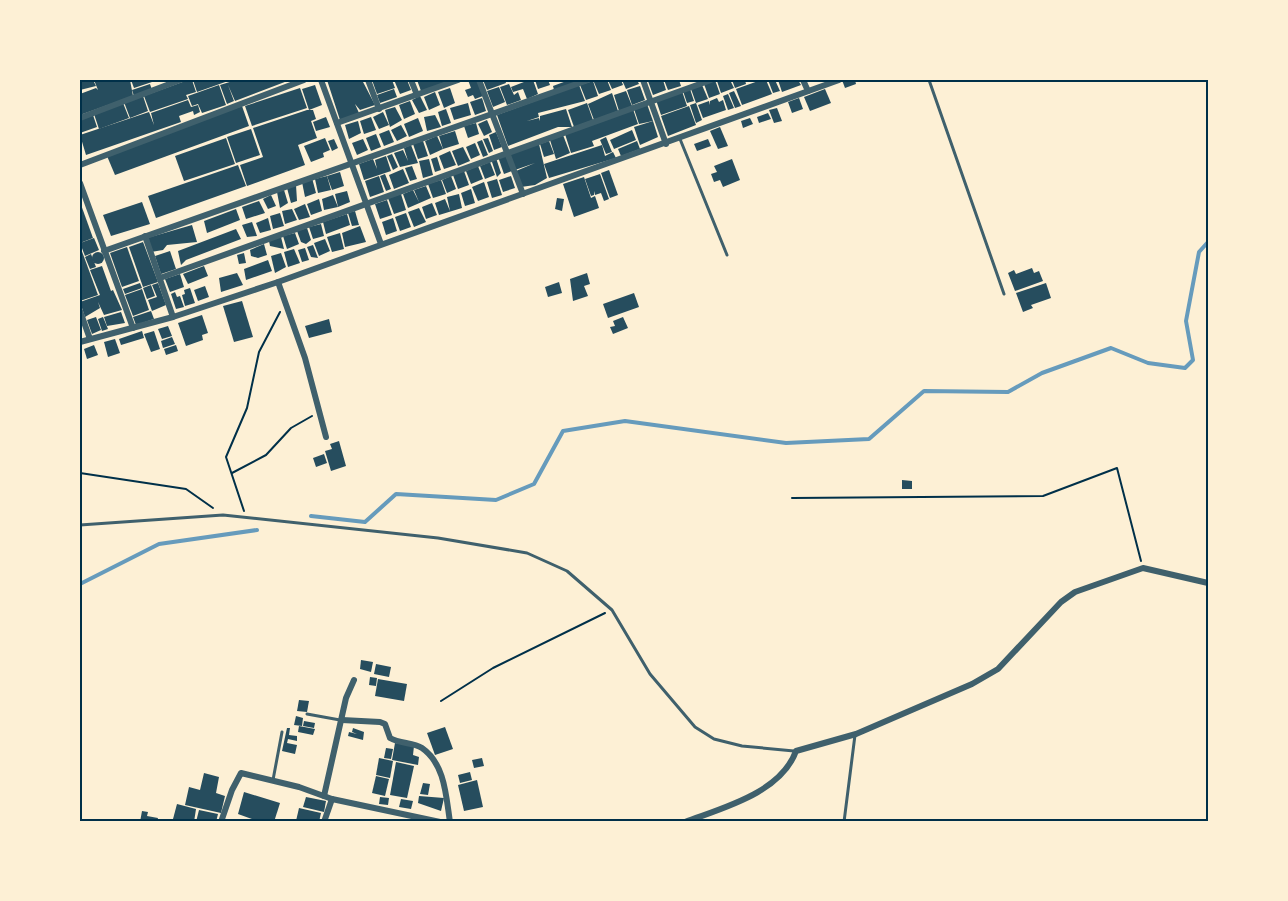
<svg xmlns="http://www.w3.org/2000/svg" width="1288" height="901" viewBox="0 0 1288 901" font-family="Georgia,serif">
<rect width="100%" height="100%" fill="#fdf0d5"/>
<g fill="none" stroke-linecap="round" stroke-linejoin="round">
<g stroke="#669bbc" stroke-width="4">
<polyline points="311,516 365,522 396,494 496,500 534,484 563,431 625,421 786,443 869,439 924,391 1008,392 1042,373 1111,348 1148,363 1185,368 1193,360 1186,321 1199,252 1208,242"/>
<polyline points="80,584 159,544 257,530"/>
</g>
</g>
<g fill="#264d5e">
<polygon points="80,80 93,80 96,86 80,90"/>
<polygon points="94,80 130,80 133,96 80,115 80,94 96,88 98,90"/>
<polygon points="131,80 152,80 152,82 134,88"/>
<polygon points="188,80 192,80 196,92 186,95 188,99 150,112 144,96"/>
<polygon points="193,80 231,80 197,92"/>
<polygon points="236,80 290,80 235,101 228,85 234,101 227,104 220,85"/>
<polygon points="327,80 338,82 338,80 362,80 375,105 360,110 355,104 359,113 340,120"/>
<polygon points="372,80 392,80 395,88 377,94"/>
<polygon points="394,80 407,80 411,90 400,94"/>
<polygon points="417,80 455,80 421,91"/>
<polygon points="468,80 477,80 483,96 475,99 473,95 468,97 465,90 471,88"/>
<polygon points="483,80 505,80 506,83 487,90"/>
<polygon points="529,80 533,80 538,94 527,99 523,89 513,92 511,87"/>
<polygon points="535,80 548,80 550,85 538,89"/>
<polygon points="569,80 582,80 554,90 553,86"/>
<polygon points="593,80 607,80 611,90 599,94"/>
<polygon points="608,80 621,80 623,85 612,89"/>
<polygon points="622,80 637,80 639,84 626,89"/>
<polygon points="653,80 663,80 666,90 653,95 648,81"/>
<polygon points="664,80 679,80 681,86 668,90"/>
<polygon points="715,80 720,94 709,98 704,84"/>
<polygon points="719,80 730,80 734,88 721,93 717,81"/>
<polygon points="732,80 745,80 746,84 735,88"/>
<polygon points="761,80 766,80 772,94 742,105 736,89"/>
<polygon points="768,80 775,80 780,91 773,93"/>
<polygon points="778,80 798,80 801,85 782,92"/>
<polygon points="842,80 855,80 856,84 845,88"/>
<polygon points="593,81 598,96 586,100 580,85"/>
<polygon points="150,84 152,90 134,96 132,90"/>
<polygon points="509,84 514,95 518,92 521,100 507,105 500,87"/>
<polygon points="219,85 226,105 202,113 198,104 192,106 188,96"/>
<polygon points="315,85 322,105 309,110 302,89"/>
<polygon points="579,85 585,101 538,113 539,117 527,121 539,118 540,121 540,116 566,109 572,127 558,127 508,146 497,115"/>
<polygon points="702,85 708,99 696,103 691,89"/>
<polygon points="640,86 645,100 632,105 627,90"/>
<polygon points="499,87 505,102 493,107 487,91"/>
<polygon points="300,88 307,108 252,126 245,106"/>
<polygon points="450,88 455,103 444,108 438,92"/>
<polygon points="394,89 397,97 380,103 377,95"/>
<polygon points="690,89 694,101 687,103 683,91"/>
<polygon points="825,89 831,103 810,111 804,97"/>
<polygon points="626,91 632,106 619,111 614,95"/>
<polygon points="682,91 687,106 661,115 656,100"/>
<polygon points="734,91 741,106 735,108 729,93"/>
<polygon points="435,92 440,105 429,110 424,97"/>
<polygon points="612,93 618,111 594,120 588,104"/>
<polygon points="728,94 734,108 728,110 723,96"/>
<polygon points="143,96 148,111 130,118 124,102"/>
<polygon points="420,96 427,110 419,113 412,100"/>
<polygon points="482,98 486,111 475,115 470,102"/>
<polygon points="717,98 719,102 723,100 726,110 703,118 698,105 709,101 710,105 710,101"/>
<polygon points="799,98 803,109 792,113 788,102"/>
<polygon points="188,100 191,107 198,105 200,112 194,115 193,111 179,116 181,122 86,155 80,135 149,112 154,125 151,113"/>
<polygon points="410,101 415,114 404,119 399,105"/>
<polygon points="123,103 129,118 99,129 94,114"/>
<polygon points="468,103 471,115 454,120 450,108"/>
<polygon points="587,103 593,120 574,127 568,110"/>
<polygon points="696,103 702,120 696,123 690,105"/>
<polygon points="647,104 653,121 639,124 634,109"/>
<polygon points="242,106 249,126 115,175 107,156"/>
<polygon points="689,106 696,125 668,136 661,116"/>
<polygon points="395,107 402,120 390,127 385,110"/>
<polygon points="777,108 782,121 774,123 769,110"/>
<polygon points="446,109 451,123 442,126 438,112"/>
<polygon points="633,109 638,124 592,141 594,146 571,153 565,134"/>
<polygon points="307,110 313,110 316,119 311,121 317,138 298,145 305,165 247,186 240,165 263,157 253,128"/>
<polygon points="383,112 389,125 379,129 373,117"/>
<polygon points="768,113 771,119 759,123 757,117"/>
<polygon points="93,115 97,127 80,133 80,120"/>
<polygon points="435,115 441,127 427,131 424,117"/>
<polygon points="326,117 330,127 316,131 313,122"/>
<polygon points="371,117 376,130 364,134 360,121"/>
<polygon points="418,118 423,131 409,137 404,124"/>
<polygon points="750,118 753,124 743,128 741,121"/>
<polygon points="487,120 492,132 484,136 478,124"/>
<polygon points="358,121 361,133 349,139 345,125"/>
<polygon points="653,121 658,137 640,145 634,127"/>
<polygon points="476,123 479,134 468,138 464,126"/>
<polygon points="401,125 407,136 397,141 391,130"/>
<polygon points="720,127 728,146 718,149 710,131"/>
<polygon points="251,129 260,155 236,163 227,137"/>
<polygon points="389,130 394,142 384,146 379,134"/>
<polygon points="632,130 636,140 614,149 610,140"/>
<polygon points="455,131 459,144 443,149 439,136"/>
<polygon points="496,132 502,147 494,150 489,135"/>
<polygon points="376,134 381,147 371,151 366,138"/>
<polygon points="563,135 570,153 556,159 550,140"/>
<polygon points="437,136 443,149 430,155 425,141"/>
<polygon points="606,137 612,152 606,154 600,140"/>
<polygon points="226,138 235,164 184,181 175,156"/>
<polygon points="325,138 330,150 323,153 324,157 311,162 304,146"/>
<polygon points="488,138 493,151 489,153 483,139"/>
<polygon points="334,139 338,148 332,151 328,141"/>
<polygon points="363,139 368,150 357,155 352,143"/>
<polygon points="708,139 711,146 697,151 694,144"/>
<polygon points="482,140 488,155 483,157 477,142"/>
<polygon points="423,141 428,156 418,159 413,144"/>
<polygon points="549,141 554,154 544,157 540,144"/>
<polygon points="637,141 640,149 621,156 618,149"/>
<polygon points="475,143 480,155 471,159 466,147"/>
<polygon points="539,144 547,178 535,185 521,187 516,171 535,163 515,170 509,153"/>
<polygon points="411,145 418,163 400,167 394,153 403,150 408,161 404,148"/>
<polygon points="602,145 605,156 613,152 616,158 549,178 544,164"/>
<polygon points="463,147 470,161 458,166 452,151"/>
<polygon points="450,151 456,165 444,169 439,156"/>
<polygon points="392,154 398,167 393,170 387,156"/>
<polygon points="506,154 512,171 504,174 498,157"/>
<polygon points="386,156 391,171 364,180 359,164 373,159 377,169 375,160"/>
<polygon points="437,157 441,170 435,172 431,159"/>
<polygon points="496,158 501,173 497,177 491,159"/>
<polygon points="429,159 433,175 423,178 419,161"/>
<polygon points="732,159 740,180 723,187 720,180 714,182 711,174 717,172 714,166"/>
<polygon points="490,162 495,175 485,179 480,166"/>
<polygon points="238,165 246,186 156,218 148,196"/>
<polygon points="412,166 417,179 410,181 405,168"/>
<polygon points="478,166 483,179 471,184 466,171"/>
<polygon points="403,169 409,183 394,189 389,175"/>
<polygon points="609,170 618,195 610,198 601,173"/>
<polygon points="464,171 469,185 458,189 453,175"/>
<polygon points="340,172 344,186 332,190 327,176"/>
<polygon points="385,174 391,189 386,191 380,176"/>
<polygon points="600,174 609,199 604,201 601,193 595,195 594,191 594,195 591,196 585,179"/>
<polygon points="327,176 331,190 318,193 315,179"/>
<polygon points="379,176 384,192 370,197 365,181"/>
<polygon points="451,176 456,189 447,193 442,180"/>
<polygon points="511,176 515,188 503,192 499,180"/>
<polygon points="584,177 591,198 595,196 599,208 574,217 563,184"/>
<polygon points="312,178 316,193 305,197 302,182"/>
<polygon points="497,179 502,195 492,198 487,182"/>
<polygon points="441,180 446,194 433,198 428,184"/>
<polygon points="484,182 489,197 478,201 472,187"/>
<polygon points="296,185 297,201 291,203 287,188"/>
<polygon points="426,186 431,198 408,208 403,194 413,190 419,202 414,190"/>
<polygon points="471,189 475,203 465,206 461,193"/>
<polygon points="284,190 288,203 280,208 277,192"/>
<polygon points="347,191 350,202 338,207 335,194"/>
<polygon points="401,194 406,210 394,214 388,198"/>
<polygon points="459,194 462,208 439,215 435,203 445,199 450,211 447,197"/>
<polygon points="271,195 276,206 268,209 263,199"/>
<polygon points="333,195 338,207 324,210 322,199"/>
<polygon points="557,198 564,199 562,211 555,209"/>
<polygon points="319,199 322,211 311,215 307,204"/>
<polygon points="387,200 392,215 380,219 375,204"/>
<polygon points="259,201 265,213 246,219 242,207"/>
<polygon points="80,202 93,238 80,243"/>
<polygon points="142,202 150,224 111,236 103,215"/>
<polygon points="432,203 437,215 426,219 422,207"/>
<polygon points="305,204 310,217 299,220 294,209"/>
<polygon points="419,208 426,222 414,227 408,212"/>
<polygon points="236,209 240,220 207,233 204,221"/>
<polygon points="292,209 297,220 285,224 282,211"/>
<polygon points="355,211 359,225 352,226 348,213"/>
<polygon points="280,213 284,226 273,229 270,216"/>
<polygon points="406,213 411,227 400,231 395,217"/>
<polygon points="347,214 350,225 326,234 323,222"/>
<polygon points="268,218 271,230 260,233 256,223"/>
<polygon points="393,218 397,231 386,235 382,222"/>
<polygon points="252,222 257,236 247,237 242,225"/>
<polygon points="321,224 324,236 313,239 309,227"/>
<polygon points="192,225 197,242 167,245 163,250 151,252 147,238"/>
<polygon points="360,226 366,242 345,247 342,233"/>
<polygon points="307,228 311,240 306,244 301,242 297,231"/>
<polygon points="236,229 241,239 186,260 181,265 178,251"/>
<polygon points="295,233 299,244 287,249 283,236"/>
<polygon points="340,233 344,249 332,252 327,237"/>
<polygon points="281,237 284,249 270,246 269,241"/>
<polygon points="94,238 99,250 85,256 80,243"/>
<polygon points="325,239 330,251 319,256 314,243"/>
<polygon points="143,242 158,282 143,287 129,247"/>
<polygon points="264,244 267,255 258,258 251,256 250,250"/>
<polygon points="313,245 318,258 311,257 307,247"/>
<polygon points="80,246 98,295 80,301"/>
<polygon points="127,247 139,281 122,287 110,253"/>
<polygon points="305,248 309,260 302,262 298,250"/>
<polygon points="294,249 300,263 288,267 284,252"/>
<polygon points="170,251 176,269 161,274 155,256"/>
<circle cx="98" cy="258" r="6"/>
<polygon points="244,253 246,263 239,264 237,255"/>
<polygon points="281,253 286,267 275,273 271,256"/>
<polygon points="91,254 96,267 90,269 85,257"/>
<polygon points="268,260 272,271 246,280 244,269"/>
<polygon points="102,266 111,291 113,290 122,310 104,315 98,302 100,308 85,317 80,302 100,295 90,270"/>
<polygon points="204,266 208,276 188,284 183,274"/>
<polygon points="1032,268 1034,273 1039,271 1043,281 1015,291 1008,273 1014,270 1016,274"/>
<polygon points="237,273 243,285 221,292 219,278"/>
<polygon points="587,273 590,284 584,286 588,296 573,301 570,279"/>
<polygon points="180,274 184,287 170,292 165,279"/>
<polygon points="559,282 562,293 548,297 545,287"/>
<polygon points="140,283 142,288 125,294 123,289"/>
<polygon points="158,283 166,305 152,311 148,300 157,297 152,285"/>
<polygon points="1046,283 1051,298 1031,305 1033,308 1023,312 1016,293"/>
<polygon points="151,285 155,296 147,299 143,288"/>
<polygon points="205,286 209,297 198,301 194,290"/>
<polygon points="190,288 195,303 185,306 182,295 185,294 184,290"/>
<polygon points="142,289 149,310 133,316 125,295"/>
<polygon points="175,292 177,297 180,296 184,307 176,309 171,294"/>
<polygon points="634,293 639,307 608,318 603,304"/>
<polygon points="242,301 253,337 234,342 223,306"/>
<polygon points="151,311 154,319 136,325 133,317"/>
<polygon points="121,312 125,323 107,326 104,317"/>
<polygon points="202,315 208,333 202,335 203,340 186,346 178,323"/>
<polygon points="96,317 101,330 92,334 87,320"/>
<polygon points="103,317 108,329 102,331 98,319"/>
<polygon points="623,317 628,328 613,334 610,327 615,326 613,321"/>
<polygon points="329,319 332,332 309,338 305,326"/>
<polygon points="168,326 172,336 162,339 158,329"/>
<polygon points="142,331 144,338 121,345 119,339"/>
<polygon points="154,331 160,349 151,352 144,334"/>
<polygon points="172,337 175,344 163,348 161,341"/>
<polygon points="115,339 120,353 108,357 104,342"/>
<polygon points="94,345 98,355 87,359 84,349"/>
<polygon points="176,345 178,351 166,355 164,349"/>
<polygon points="339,441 346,466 331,471 325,451 332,449 330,444"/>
<polygon points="324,454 327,463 316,467 313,458"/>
<polygon points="902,480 912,481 912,489 902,489"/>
<polygon points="361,660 373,662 371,672 360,669"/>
<polygon points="376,664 391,667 389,677 374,674"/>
<polygon points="370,677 377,678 376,686 369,685"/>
<polygon points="378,679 407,684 404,701 375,696"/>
<polygon points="299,700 309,701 307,712 297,711"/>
<polygon points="296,716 303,718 302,726 294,725"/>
<polygon points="304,721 315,723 314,728 303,726"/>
<polygon points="299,726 315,729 313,735 298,732"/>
<polygon points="445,727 453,749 435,755 427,733"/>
<polygon points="287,728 290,728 289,735 297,736 297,741 288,739 287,743 297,745 295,754 282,751"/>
<polygon points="353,728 364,732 363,740 348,736 349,732 357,734 352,732"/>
<polygon points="395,743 414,746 413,755 419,757 418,765 392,760"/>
<polygon points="386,748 393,749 391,759 384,758"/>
<polygon points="379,758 393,761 390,778 376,775"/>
<polygon points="482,758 484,766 474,768 472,760"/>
<polygon points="396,762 414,766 407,798 390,795"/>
<polygon points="470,772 472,780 460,783 458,775"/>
<polygon points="204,773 219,777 216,793 225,796 221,813 185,805 189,787 200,790"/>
<polygon points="376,776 389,779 385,796 372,793"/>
<polygon points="477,780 483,807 464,811 458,785"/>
<polygon points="423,783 430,784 428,795 420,794"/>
<polygon points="244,792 280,803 274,822 260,822 238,814"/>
<polygon points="419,796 444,798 441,811 418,803"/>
<polygon points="306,797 326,801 324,812 303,807"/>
<polygon points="380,797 389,798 388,805 379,804"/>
<polygon points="401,799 413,801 411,809 399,807"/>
<polygon points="177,804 196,809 194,822 173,819"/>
<polygon points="299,808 321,813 319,822 296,821"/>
<polygon points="199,810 218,814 216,822 196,822"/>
<polygon points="142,811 148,812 147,816 158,818 157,822 140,822"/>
</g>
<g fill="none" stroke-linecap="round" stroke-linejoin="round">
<g stroke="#003049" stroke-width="2">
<polyline points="80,473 186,489 213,508"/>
<polyline points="232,473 266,455 291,428 312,416"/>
<polyline points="792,498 1043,496 1117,468 1141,561"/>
<polyline points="244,511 226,457 247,408 259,352 280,312"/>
<polyline points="441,701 493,668 605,613"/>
</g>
<g stroke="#3f606c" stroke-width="3">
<polyline points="929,80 1004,294"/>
<polyline points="680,139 727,255"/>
<polyline points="80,525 223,515 438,538 527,553 567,571 612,610 650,674 695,727 714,739 742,746 794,751"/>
<polyline points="307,714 340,720"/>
<polyline points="273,780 282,732"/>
<polyline points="844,822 855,735"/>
</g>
<g stroke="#3f606c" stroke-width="6">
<polyline points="321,80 381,244"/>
<polyline points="368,80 379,109"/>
<polyline points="411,80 417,95"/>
<polyline points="479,80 523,194"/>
<polyline points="643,80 666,144"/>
<polyline points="803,80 808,91"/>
<polyline points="80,118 180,80"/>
<polyline points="337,123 458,80"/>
<polyline points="80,165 304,80"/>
<polyline points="80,183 133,328"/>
<polyline points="145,236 173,317"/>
<polyline points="104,251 588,80"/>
<polyline points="160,278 711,80"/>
<polyline points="278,282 305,358 326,437"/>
<polyline points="80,311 90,339"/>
<polyline points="80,342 173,317 278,282 839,80"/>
<path d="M342 720 380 722 385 724 390 738C400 744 413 742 422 748 445 764 446 796 450 822"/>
<polyline points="324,796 346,698 354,680"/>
<polyline points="221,822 232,790 241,773 299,787 332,799 440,822"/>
<polyline points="324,822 332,799"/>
<path d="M685 822C722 808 781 793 796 751L856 734 972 684 998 669 1061 602 1075 592 1143 568 1208 583"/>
</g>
</g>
<rect width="1288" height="901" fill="none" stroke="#fdf0d5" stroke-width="162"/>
<rect x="81" y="81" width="1126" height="739" fill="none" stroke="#003049" stroke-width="2"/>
</svg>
